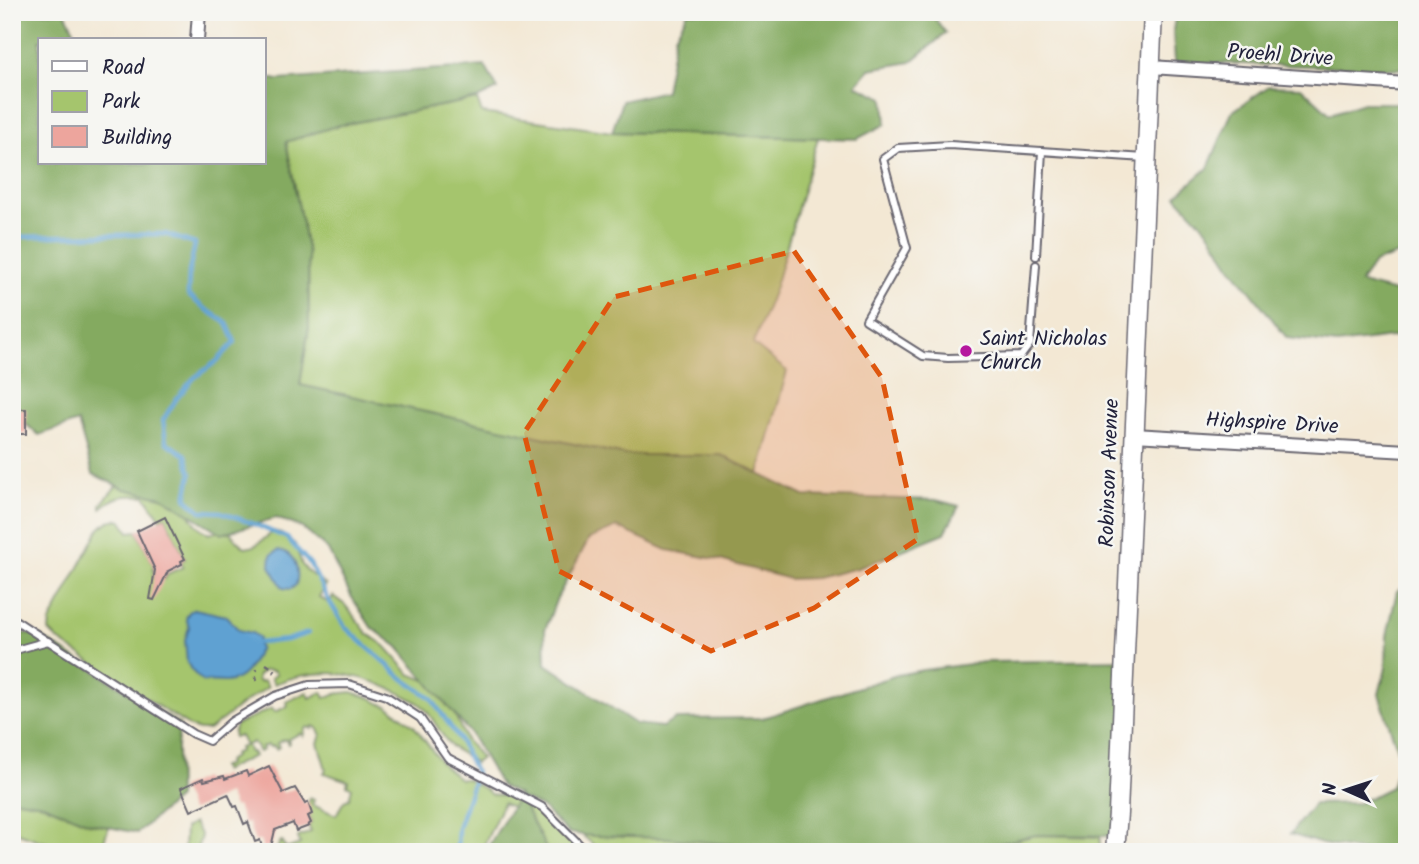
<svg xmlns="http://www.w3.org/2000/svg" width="1419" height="864" viewBox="0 0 1419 864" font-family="Kalam,sans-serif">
<rect width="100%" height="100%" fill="#f6f6f2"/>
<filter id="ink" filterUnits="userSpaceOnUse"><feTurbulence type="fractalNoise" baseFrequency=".0143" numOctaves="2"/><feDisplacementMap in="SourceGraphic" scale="14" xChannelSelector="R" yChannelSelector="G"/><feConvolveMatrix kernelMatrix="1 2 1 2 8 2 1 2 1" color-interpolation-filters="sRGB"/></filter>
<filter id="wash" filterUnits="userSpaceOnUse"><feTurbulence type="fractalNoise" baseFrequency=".00686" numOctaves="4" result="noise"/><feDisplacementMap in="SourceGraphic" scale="28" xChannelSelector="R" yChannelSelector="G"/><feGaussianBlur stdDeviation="1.57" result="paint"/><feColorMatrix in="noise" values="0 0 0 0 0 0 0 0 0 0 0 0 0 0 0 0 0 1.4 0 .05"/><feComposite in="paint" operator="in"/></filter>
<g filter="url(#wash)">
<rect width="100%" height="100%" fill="#f3e8d4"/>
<g fill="#a5c56d" stroke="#647454" stroke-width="2">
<polygon points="477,99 482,113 612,132 818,138 775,287 753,344 787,371 759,474 721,455 625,455 300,385 309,327 308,254 286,141 336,126"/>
<path d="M179 465C184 490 183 521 209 534L228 529C247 556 250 550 274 531L280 533 295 544 302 565 308 572 326 585 319 597 329 603 333 596 345 605 368 634 385 646 410 674 437 685 444 690 466 740 481 758 475 763C469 756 460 754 453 748 440 736 434 716 420 704 411 698 400 693 391 689 351 671 316 667 274 684L271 678 276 674 274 671 265 670 258 675 257 680 259 682 264 681 268 687 241 705 209 730H200L192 728 170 714 58 640 49 631 50 622 98 531C105 523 111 517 122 521L129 532 137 531 153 564 154 578 159 583 166 578 167 574 183 567 181 561 185 559 165 517 161 519 145 496C126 495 116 495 101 508V504L118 484Z"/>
<path d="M307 692 310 698 322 692 325 698 334 694 352 692 371 698 381 704 388 706 414 726 444 766 460 779H467L487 790 490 794C503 795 517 798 529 805 547 816 565 837 580 852H518L516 809 503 803 481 852H275L281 841H282L286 849 300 844 298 837 311 832 308 825 311 823C308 815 306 806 310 798L314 800 312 805 336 815 344 801 349 799 352 788 347 785 348 781 324 773 326 769 318 743 321 735 317 728 313 726 312 729 308 727 305 729 303 737 301 733 288 739 289 743 288 744 285 739 277 743 279 747 276 749 274 746 270 747 268 745 262 747 263 750 259 752 253 742 247 745 250 753 252 752 254 756 223 771 221 767 228 764 227 761 234 757 233 754 240 751 239 748 245 746 240 736 234 737 233 733 236 725 272 708 275 712 288 706 286 702Z"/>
<polygon points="12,799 43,804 89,823 109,827 100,852 70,851 12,831"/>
<polygon points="571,815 779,852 602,852 569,824"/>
<polygon points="194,823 201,836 197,850 200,852 184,852 185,828"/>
<polygon points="1036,835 1100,837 1100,852 921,852 975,849"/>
</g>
<g fill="#84aa60" stroke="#53664e" stroke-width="2">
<polygon points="12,12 65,12 79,40 40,40 40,163 264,163 264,77 278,80 485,66 498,89 477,99 336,126 286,142 308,254 309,327 300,385 625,455 721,455 804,496 936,500 959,506 945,533 858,568 816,578 789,579 720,560 667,550 617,527 589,539 557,598 545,630 546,664 636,724 662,727 676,719 763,718 897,675 923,670 985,662 1125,660 1116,836 1036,835 975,849 921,852 777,852 744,846 668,838 592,836 568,833 542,807 520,797 548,852 485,852 519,795 501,786 470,733 398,647 371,627 351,596 328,550 301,527 276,518 222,534 162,497 124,489 93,474 78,422 39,435 12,413"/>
<polygon points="688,12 930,12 946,33 911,62 870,69 856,85 884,98 886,124 857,139 612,132 622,101 665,91 675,36"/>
<polygon points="1176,12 1407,12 1407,69 1175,62 1173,30"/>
<polygon points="1269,86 1301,87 1330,114 1363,103 1407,103 1407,251 1374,263 1360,283 1395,292 1407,289 1407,335 1337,344 1287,338 1232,268 1207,229 1176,196 1208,168 1232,112"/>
<polygon points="1407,587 1407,852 1367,852 1322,844 1290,834 1314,804 1359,803 1391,787 1400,758 1379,694 1386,667 1387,636 1397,591"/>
<polygon points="12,631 40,636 180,725 177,747 178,798 137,833 89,823 43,804 12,799"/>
</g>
<g fill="#5ea1d2" stroke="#406286" stroke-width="2">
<path d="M278 550C295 552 300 570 296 585L291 589 283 588 270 566 271 555Z"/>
<path d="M195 609 226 616 239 630 252 633 259 638 257 644 260 648C252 663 246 680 226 682 219 682 211 681 203 682L191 670 187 662 185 640 189 627 186 618 189 612Z"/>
</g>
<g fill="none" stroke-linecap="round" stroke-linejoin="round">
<g stroke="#5ea1d2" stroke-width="4.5">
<polyline points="12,237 165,234 195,244 189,272 188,295 204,308 227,323 235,342 217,361 194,378 177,398 163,420 166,442 186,455 191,474 186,498 201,511 221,512 249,522 287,538 310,564 328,599 345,627 401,677 431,698 459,739 476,774 458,828 457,852"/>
<polyline points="258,643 287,640 308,633"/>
</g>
</g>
<g id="blocks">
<g fill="#eda59d">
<rect x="12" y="409" width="14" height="25"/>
<polygon points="165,517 185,559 181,561 182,564 168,571 154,600 150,599 155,570 137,531"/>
<polygon points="269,766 283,793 295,788 305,804 308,802 312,814 308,816 311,823 308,825 309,826 296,831 293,823 275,830 272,843 263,851 260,840 255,842 248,822 244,824 237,806 234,807 228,794 191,811 181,788 203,778 204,781 224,776 225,779 246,771 248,776"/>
</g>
</g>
</g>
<g filter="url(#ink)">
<use href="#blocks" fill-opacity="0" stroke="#6b6771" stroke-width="2"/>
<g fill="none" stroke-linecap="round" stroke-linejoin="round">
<g stroke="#6b6771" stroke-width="10">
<g id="service">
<polyline points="1036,256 1042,151"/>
<polyline points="1036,265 1030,344 1021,356 948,358 923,356 866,320 907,248 883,159 898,148 950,145 1145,158"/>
<polyline points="12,618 47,641"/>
<polyline points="12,651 48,641 193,734 209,741 232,721 275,696 309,685 349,684 386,696 420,718 448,758 542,807 587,852"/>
</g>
</g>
<g stroke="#6b6771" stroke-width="16">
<g id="minor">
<polyline points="197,40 199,12"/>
<polyline points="1151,67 1407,84"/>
<polyline points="1134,435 1407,451"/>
</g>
</g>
<g stroke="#6b6771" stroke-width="21">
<polyline id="secondary" points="1115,852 1118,813 1153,12"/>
</g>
<g stroke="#6b6771" stroke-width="2.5" stroke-dasharray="5 5" stroke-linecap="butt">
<polyline points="266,664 275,670 273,673"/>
<polyline points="257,681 256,678 257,669"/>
</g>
<use href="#service" stroke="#fff" stroke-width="6"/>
<use href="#minor" stroke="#fff" stroke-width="12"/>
<use href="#secondary" stroke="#fff" stroke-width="18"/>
</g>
</g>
<path fill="#de560e" fill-opacity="0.2" stroke="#de560e" stroke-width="5" stroke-dasharray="14 9" stroke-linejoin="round" d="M794 251 882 378 918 539 814 608 711 651 559 571 524 433 614 297Z"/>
<circle fill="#b5179e" stroke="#f6f6f2" stroke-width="2.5" cx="966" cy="351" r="7"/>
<g text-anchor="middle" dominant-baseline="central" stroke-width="5" stroke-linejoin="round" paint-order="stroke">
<g font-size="21" fill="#22223b" stroke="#f6f6f2">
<text transform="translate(1280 56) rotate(4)">Proehl Drive</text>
<text transform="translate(1272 424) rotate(3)">Highspire Drive</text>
<text transform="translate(1110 473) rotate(-88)">Robinson Avenue</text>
</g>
<g font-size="21" fill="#22223b" stroke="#f6f6f2" text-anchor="start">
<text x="980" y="339">Saint Nicholas<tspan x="980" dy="24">Church</tspan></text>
</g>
</g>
<rect width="1419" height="864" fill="none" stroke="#f6f6f2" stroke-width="42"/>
<rect x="38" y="38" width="228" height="126" fill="#f6f6f2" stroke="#a1a1a9" stroke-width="2"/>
<rect x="52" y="61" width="35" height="10" fill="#ffffff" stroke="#a1a1a9" stroke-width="2"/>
<text x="102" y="74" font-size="21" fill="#22223b">Road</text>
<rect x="52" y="91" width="35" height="21" fill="#a5c56d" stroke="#a1a1a9" stroke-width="2"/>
<text x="102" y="108" font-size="21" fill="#22223b">Park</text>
<rect x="52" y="126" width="35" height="21" fill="#eda59d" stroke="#a1a1a9" stroke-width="2"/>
<text x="102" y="144" font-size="21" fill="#22223b">Building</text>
<g transform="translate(1346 790) rotate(273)" stroke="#f6f6f2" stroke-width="5" paint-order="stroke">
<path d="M0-5L12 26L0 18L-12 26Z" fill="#22223b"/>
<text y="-10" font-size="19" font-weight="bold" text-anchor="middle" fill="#22223b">N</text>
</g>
</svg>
